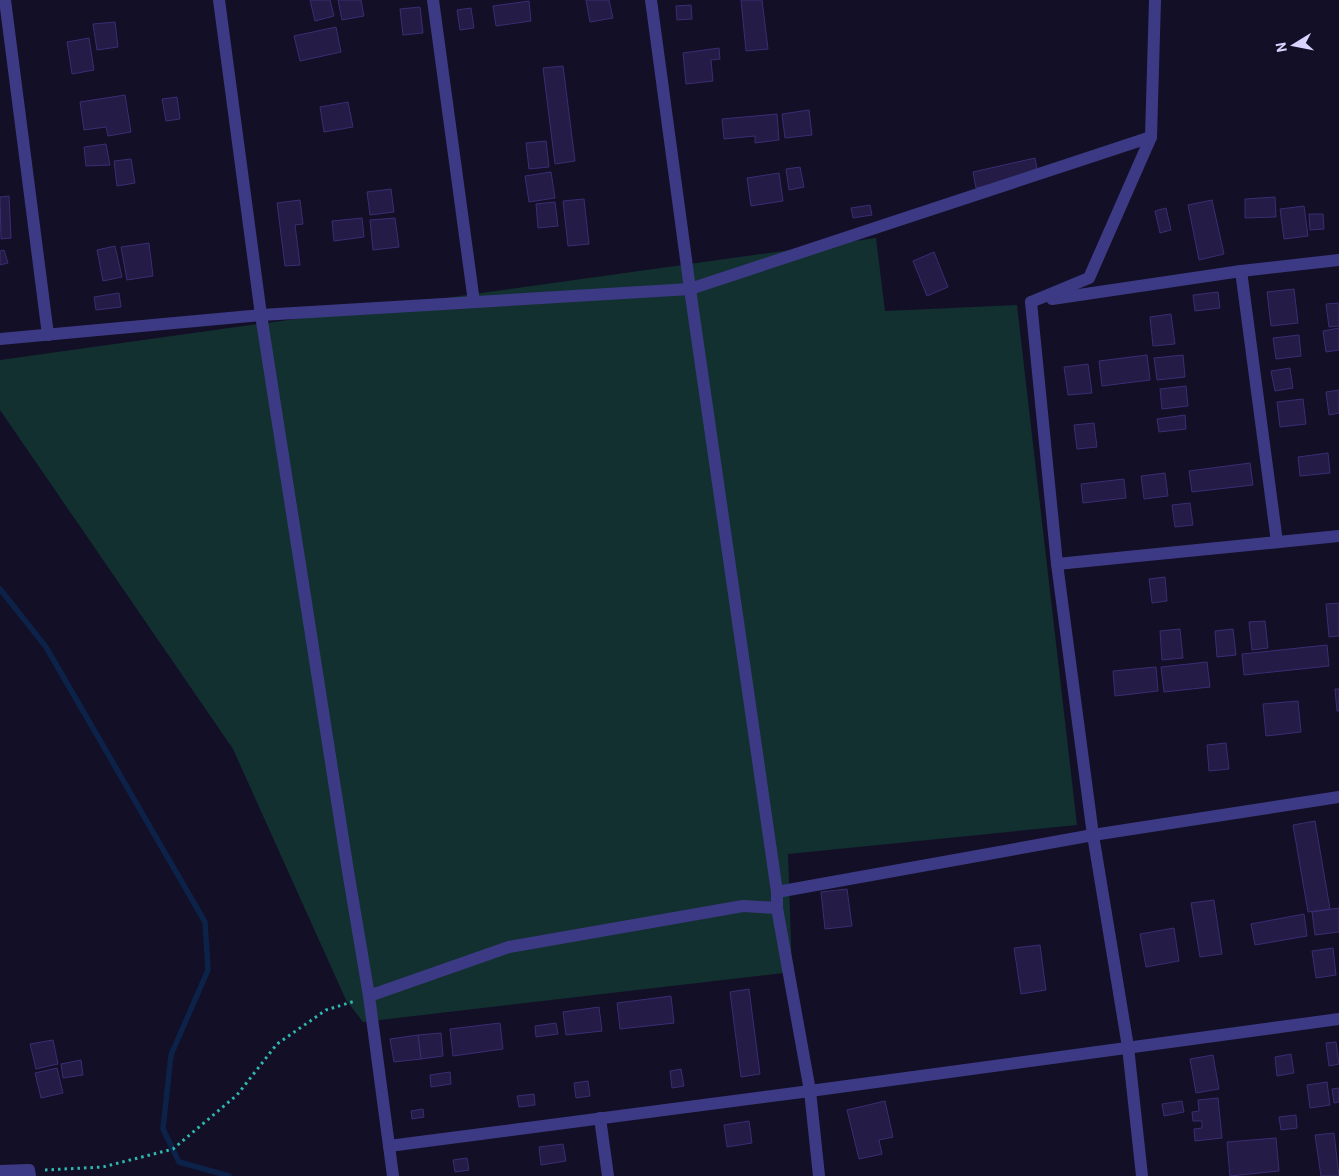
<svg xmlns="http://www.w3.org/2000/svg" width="1339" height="1176" viewBox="0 0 1339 1176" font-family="Roboto,sans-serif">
<rect width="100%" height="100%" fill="#130f26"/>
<polygon fill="#12302f" points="876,238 885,311 1017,305 1077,825 788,854 792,972 363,1022 346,1000 233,749 0,410 0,360"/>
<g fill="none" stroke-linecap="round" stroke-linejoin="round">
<polyline stroke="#0c2248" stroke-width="5.5" points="0,589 46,647 205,922 208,970 171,1055 163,1129 179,1162 229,1176"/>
</g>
<g fill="#241b47" stroke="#3b2d73">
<polygon points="310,0 330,0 334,16 315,21"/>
<polygon points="338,0 361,0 364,16 342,20"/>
<polygon points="586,0 609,0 613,18 590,22"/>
<polygon points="741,0 762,0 768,49 746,51"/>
<polygon points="529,1 531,21 496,26 493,6"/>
<polygon points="691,5 692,19 677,20 676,6"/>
<polygon points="420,7 423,33 403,35 400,9"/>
<polygon points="471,8 474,28 460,30 457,10"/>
<polygon points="115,22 118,47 97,50 93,24"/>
<polygon points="336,27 341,52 300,61 294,36"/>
<polygon points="89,38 94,70 72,74 67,42"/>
<polygon points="719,48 720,59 711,60 713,81 686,84 683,53"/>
<polygon points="563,66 575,161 555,164 543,68"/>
<polygon points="125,95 131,132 108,136 106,127 84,130 80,102"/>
<polygon points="177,97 180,119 166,121 162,99"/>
<polygon points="348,102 353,127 324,132 320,107"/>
<polygon points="809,110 812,135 785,138 782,114"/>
<polygon points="777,114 779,140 755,143 755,136 724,139 722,119"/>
<polygon points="546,141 549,167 529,169 526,143"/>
<polygon points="106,144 110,165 86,166 84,147"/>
<polygon points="1035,158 1038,174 976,188 973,172"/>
<polygon points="131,159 135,183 117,186 114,161"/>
<polygon points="800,167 804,187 789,190 786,169"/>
<polygon points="551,172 555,198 529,202 525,176"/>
<polygon points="779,173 783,201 751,206 747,178"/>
<polygon points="391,189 394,212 370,215 367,192"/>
<polygon points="9,196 11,238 1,239 0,197"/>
<polygon points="1275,197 1276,217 1245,218 1245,199"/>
<polygon points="584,199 589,244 568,246 563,201"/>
<polygon points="300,200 303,224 295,225 300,265 285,266 277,203"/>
<polygon points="1212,200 1224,254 1199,260 1188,205"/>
<polygon points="555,202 558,226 538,228 536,204"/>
<polygon points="870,205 872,215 853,218 851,208"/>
<polygon points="1304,206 1308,236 1284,239 1280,209"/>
<polygon points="1166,208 1171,230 1160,233 1155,211"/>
<polygon points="1309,214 1323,214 1324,229 1310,230"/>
<polygon points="362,218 364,237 334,241 332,221"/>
<polygon points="395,218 399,247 373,250 370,220"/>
<polygon points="149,243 153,276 127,280 121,247"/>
<polygon points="115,246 122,277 103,281 97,250"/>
<polygon points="4,250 8,263 0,265 0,251"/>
<polygon points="934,252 948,287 927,296 913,261"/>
<polygon points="1294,289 1298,323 1271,326 1267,292"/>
<polygon points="1218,292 1220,308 1195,311 1193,295"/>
<polygon points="119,293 121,307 96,310 94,297"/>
<polygon points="1339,303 1339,326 1329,327 1326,304"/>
<polygon points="1171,314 1175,344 1153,346 1150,317"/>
<polygon points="1339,328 1339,350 1326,352 1323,331"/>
<polygon points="1299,335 1301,356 1276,359 1273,338"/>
<polygon points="1147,355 1150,380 1102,386 1099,361"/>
<polygon points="1183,355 1185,377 1157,380 1154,358"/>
<polygon points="1088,364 1092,393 1068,395 1064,367"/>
<polygon points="1290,368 1293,388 1275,391 1271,371"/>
<polygon points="1186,386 1188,406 1162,409 1160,389"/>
<polygon points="1339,390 1339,413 1329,415 1326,392"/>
<polygon points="1303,399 1306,424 1280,427 1277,402"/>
<polygon points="1185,415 1186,429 1159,432 1157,419"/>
<polygon points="1094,423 1097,447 1077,449 1074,425"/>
<polygon points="1328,453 1330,473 1300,476 1298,457"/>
<polygon points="1250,463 1253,485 1192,492 1189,471"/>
<polygon points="1165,473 1168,496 1144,499 1141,476"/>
<polygon points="1124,479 1126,498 1083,503 1081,484"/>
<polygon points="1190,503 1193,525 1175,527 1172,505"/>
<polygon points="1165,577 1167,601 1152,603 1149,579"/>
<polygon points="1339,603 1339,636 1329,637 1326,604"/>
<polygon points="1265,621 1268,648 1252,650 1249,622"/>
<polygon points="1180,629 1183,658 1162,660 1160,631"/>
<polygon points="1233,629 1236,655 1217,657 1215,631"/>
<polygon points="1327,645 1329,666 1244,675 1242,654"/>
<polygon points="1207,662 1210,687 1164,692 1161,667"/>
<polygon points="1156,667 1158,691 1115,696 1113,671"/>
<polygon points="1335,689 1339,689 1339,711 1337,711"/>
<polygon points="1298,701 1301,732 1266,736 1263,704"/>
<polygon points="1226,743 1229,769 1209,771 1207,745"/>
<polygon points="1315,821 1330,909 1308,912 1293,825"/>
<polygon points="847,889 852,926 825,929 821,892"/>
<polygon points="1214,900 1222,954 1200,957 1191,903"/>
<polygon points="1339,908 1339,932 1315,935 1312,912"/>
<polygon points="1304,914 1307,936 1255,945 1251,924"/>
<polygon points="1174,928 1179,961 1146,967 1140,934"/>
<polygon points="1040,945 1046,990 1021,994 1014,948"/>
<polygon points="1333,948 1336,975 1316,978 1312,951"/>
<polygon points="749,989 760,1074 741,1077 730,992"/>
<polygon points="671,996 674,1023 620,1029 617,1003"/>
<polygon points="599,1007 602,1031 566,1035 563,1012"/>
<polygon points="500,1023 503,1049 453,1056 450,1029"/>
<polygon points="556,1023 558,1034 536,1037 535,1026"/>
<polygon points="441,1033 443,1056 421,1059 418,1035"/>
<polygon points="418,1035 421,1059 394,1062 390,1039"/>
<polygon points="53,1040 58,1064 36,1069 30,1044"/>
<polygon points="1336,1042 1339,1064 1329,1066 1326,1043"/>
<polygon points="1291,1054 1294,1073 1277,1076 1275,1057"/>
<polygon points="1213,1055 1219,1089 1196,1093 1190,1059"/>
<polygon points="81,1060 83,1075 63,1078 61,1064"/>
<polygon points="57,1068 63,1093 41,1098 35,1073"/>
<polygon points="681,1069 684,1086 672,1088 670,1071"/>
<polygon points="450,1072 451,1084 431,1087 430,1075"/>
<polygon points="588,1081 590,1096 576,1098 574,1083"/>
<polygon points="1327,1082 1330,1105 1310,1108 1307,1085"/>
<polygon points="1339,1088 1339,1102 1334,1103 1332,1089"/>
<polygon points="534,1094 535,1105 519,1107 517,1096"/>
<polygon points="1218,1098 1222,1138 1195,1141 1194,1129 1202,1128 1202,1121 1193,1121 1192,1112 1199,1111 1198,1100"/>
<polygon points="885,1101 893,1137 879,1140 882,1154 859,1159 847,1110"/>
<polygon points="1182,1101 1184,1112 1164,1116 1162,1104"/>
<polygon points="423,1109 424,1117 412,1119 411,1111"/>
<polygon points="1296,1115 1297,1128 1281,1130 1279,1117"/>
<polygon points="749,1121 752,1143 727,1147 724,1125"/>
<polygon points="1334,1133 1339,1176 1321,1176 1315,1135"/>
<polygon points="1276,1138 1279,1171 1230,1176 1227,1142"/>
<polygon points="563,1144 566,1161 541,1165 539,1147"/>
<polygon points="467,1158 469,1170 455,1172 453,1160"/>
</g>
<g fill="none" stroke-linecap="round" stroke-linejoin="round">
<polyline stroke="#2fb8b0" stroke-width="3" stroke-dasharray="2.5 4" stroke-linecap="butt" points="45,1170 103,1167 173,1149 237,1095 277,1044 326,1010 355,1001"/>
<g stroke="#3d3a85" stroke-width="12">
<polyline points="5,0 48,335"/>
<polyline points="219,0 261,315 348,871 369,996 393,1176"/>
<polyline points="433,0 474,302"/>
<polyline points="651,0 690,289 777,892 777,908 810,1091 819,1176"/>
<polyline points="1241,271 1277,542"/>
<polyline points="1052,299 1241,271 1339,260"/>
<polyline points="1031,302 1057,564 1093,835 1128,1047 1142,1176"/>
<polyline points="1031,302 1089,278 1151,137 1155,0"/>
<polyline points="0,339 261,315 690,289 1151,137"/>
<polyline points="1057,564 1339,536"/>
<polyline points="777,892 1093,835 1339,797"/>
<polyline points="369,996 509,947 743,906 777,908"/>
<polyline points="600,1118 608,1176"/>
<polyline points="389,1146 810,1091 1339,1019"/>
<polyline points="0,1171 29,1170 30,1176"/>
</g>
</g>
<g transform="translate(1294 45) rotate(260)" stroke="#130f26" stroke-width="4" paint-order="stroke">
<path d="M0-4L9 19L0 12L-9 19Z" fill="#d9d4ff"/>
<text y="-8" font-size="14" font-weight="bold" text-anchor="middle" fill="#d9d4ff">N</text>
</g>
</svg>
